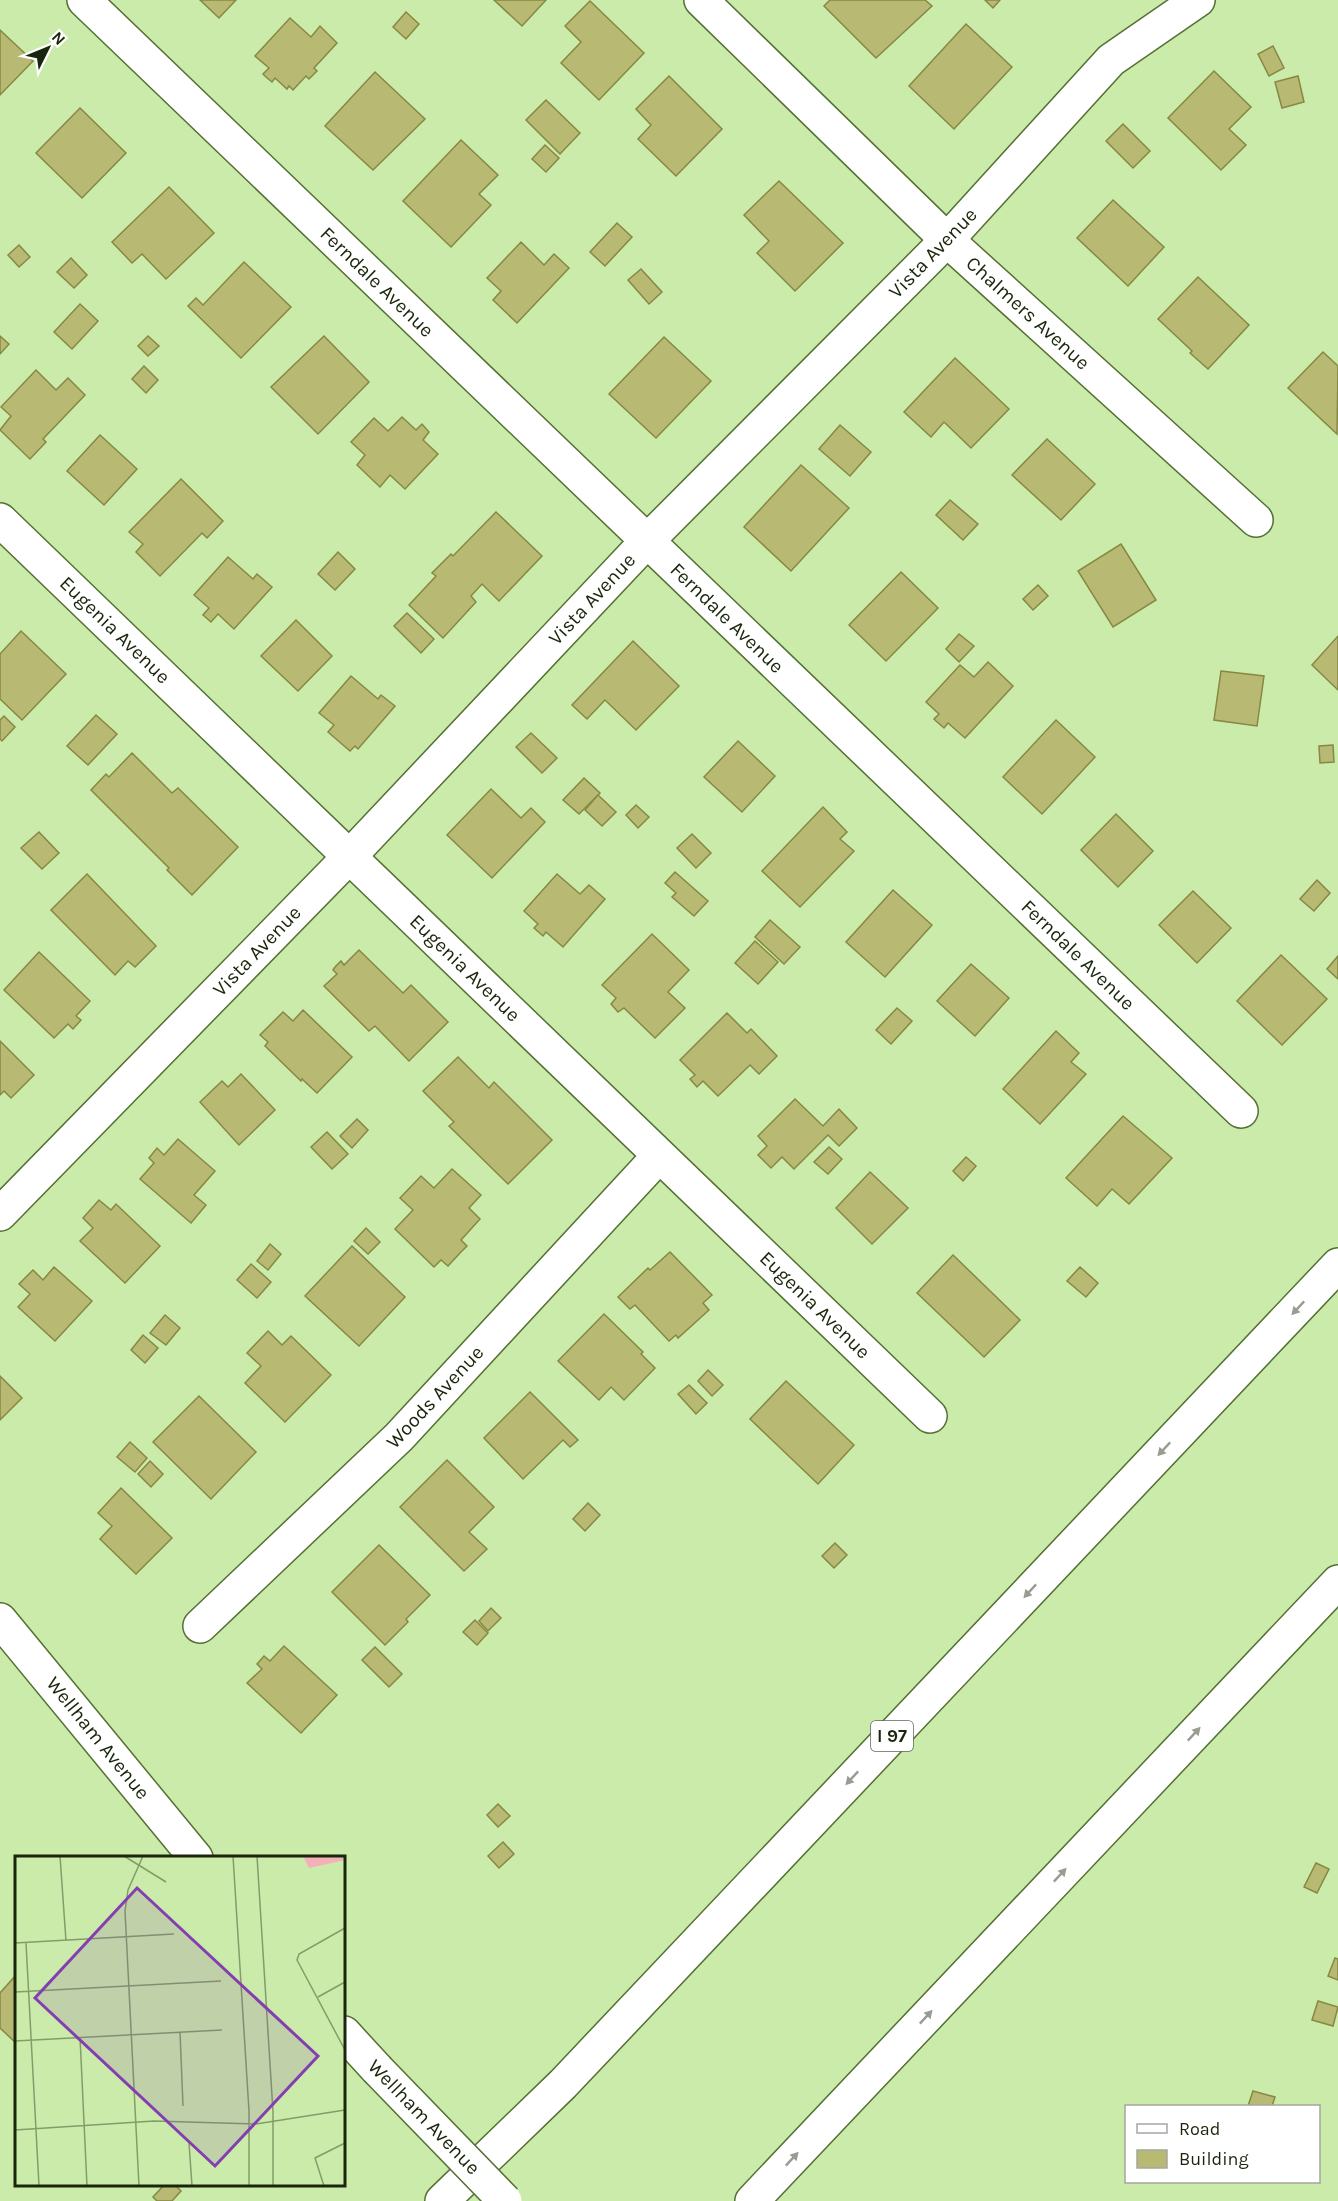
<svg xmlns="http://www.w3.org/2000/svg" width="1338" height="2201" viewBox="0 0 1338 2201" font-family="Karla,sans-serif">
<rect width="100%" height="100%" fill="#caeba9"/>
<g fill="#b8ba73" stroke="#878842" stroke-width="1.5">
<polygon points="200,0 236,0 219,18"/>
<polygon points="494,0 546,0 522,26"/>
<polygon points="830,0 925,0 932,6 876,58 824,6"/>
<polygon points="985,0 1000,0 993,8"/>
<polygon points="590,1 644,53 599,100 561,63 581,42 565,26"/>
<polygon points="406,12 419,24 406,39 393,27"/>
<polygon points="290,18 311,37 320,26 337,43 314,68 317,71 309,79 306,76 293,90 289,86 287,89 275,78 272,82 266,77 263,74 269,68 255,56"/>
<polygon points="966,24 1012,67 954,129 909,86"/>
<polygon points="0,30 33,61 0,95"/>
<polygon points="1273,46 1284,68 1269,76 1258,54"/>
<polygon points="1214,71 1251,107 1229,129 1246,145 1221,170 1168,118"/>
<polygon points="375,72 425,119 373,170 325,126"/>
<polygon points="669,76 722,129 676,176 638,139 651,125 636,109"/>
<polygon points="1298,76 1304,102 1282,108 1275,82"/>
<polygon points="546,100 580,133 560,154 526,120"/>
<polygon points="80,108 126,153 82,198 36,153"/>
<polygon points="1123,124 1150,151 1133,168 1106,141"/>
<polygon points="461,140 498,175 479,194 491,205 451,247 403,201"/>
<polygon points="545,145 559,158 546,172 532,159"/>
<polygon points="779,181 843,243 795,291 757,253 769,241 744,215"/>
<polygon points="169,187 214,233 166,279 142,254 132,263 112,242"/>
<polygon points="1113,200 1164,247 1128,286 1077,238"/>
<polygon points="617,223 632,237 605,266 590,252"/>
<polygon points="521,242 544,265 554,254 569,268 517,323 493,300 501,291 487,278"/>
<polygon points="19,245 30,257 19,267 8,255"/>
<polygon points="71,258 87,275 74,288 57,272"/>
<polygon points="244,262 291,307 241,358 188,306 196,298 203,305"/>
<polygon points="641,269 662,292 649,304 628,280"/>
<polygon points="1198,277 1249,325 1208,369 1190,353 1192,351 1158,319"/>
<polygon points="80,304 98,321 72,349 54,332"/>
<polygon points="0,336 9,344 0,354"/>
<polygon points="148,336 159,346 148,356 138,346"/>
<polygon points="324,336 369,382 318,434 271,387"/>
<polygon points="664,337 711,381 656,438 609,394"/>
<polygon points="1323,352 1338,366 1337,434 1288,388"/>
<polygon points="955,358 1009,409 971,448 944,422 931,437 904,412"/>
<polygon points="144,366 158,380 146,393 132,379"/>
<polygon points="36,370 56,390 68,378 85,395 43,439 46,442 30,459 0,430 11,416 1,407"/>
<polygon points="402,417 416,430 422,424 429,432 423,440 438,454 405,489 390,475 380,487 357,465 365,455 351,442 374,418 388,431"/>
<polygon points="840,425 871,452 850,476 819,449"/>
<polygon points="100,435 137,469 104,505 67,471"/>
<polygon points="1047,439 1095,484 1061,520 1012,475"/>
<polygon points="801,465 849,508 791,571 744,527"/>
<polygon points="181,479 223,521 207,538 202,533 160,576 136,552 143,544 129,532"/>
<polygon points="950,500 978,524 963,540 936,515"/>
<polygon points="496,512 542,556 499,601 482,584 471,596 476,602 443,638 409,605 436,576 432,573 451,554 453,556"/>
<polygon points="1121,544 1156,600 1113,627 1078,571"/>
<polygon points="338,552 355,569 335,590 318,574"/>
<polygon points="228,557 253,579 257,574 272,587 234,629 218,614 211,622 203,615 209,608 194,595"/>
<polygon points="901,572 938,608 886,661 849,625"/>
<polygon points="1038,585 1048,596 1033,610 1023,599"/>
<polygon points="407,613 434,639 421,653 394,626"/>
<polygon points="296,620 332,656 298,691 261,656"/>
<polygon points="21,631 66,674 22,720 0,699 0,654"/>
<polygon points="959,634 974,646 959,662 946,649"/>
<polygon points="1338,636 1338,690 1312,665"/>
<polygon points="633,641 679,686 636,730 605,700 587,719 572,705"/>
<polygon points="988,662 1013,686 965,738 948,723 944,728 936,721 934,719 939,714 926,702 960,665 974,677"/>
<polygon points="1221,671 1264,676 1257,726 1214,720"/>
<polygon points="351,676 378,699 381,695 395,706 358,749 355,746 350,751 328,732 334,725 319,713"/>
<polygon points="96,715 117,734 88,765 67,746"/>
<polygon points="4,716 15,727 2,741 0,739 0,720"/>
<polygon points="1056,720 1095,757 1042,814 1003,777"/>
<polygon points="531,733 557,758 542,773 516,747"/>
<polygon points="738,741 775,776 742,812 704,777"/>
<polygon points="1333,745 1334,762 1320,763 1319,746"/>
<polygon points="132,753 172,793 178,788 238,847 192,895 167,870 169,868 91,790 106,774 109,777"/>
<polygon points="584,778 600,793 579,814 563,800"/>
<polygon points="491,789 521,818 531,808 545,822 492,878 447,835"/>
<polygon points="598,795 616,812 602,826 585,810"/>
<polygon points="636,805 649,817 638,828 626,815"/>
<polygon points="823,807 847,832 840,839 854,851 800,907 762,871"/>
<polygon points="1116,814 1153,851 1118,887 1081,850"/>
<polygon points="39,832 59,853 42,869 21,848"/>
<polygon points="692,834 711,853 696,868 677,848"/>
<polygon points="675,872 708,901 694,916 672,897 676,893 665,883"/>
<polygon points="87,874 156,946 135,967 128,961 115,975 51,910"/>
<polygon points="557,874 580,894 589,885 605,899 563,947 546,932 543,936 534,928 538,924 524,911"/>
<polygon points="1317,880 1330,893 1314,911 1300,899"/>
<polygon points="893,890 932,925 885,977 846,942"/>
<polygon points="1193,891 1231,928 1197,963 1159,925"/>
<polygon points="770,920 800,947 784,964 755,937"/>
<polygon points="652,934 689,970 668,992 685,1008 655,1038 624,1008 618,1012 611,1004 616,998 602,985"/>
<polygon points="755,941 778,962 758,984 735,963"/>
<polygon points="359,950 403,993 411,985 448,1022 409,1061 375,1026 369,1031 324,986 337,974 333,970 335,967 341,961 344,965"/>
<polygon points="39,952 90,1001 76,1016 81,1020 73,1029 68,1024 54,1038 4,990"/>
<polygon points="1281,955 1327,999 1282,1045 1237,1001"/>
<polygon points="1338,956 1338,979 1327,969"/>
<polygon points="971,964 1009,998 975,1036 937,1001"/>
<polygon points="897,1008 912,1021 891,1044 876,1030"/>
<polygon points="303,1010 352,1057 317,1093 302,1079 301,1081 265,1046 268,1042 260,1035 283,1012 293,1021"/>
<polygon points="727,1013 747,1033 751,1029 777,1056 759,1074 750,1065 718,1096 703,1081 697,1087 690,1079 695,1075 680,1060"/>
<polygon points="1056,1031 1079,1053 1071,1062 1086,1074 1040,1124 1003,1089"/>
<polygon points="0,1041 34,1075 11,1098 4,1091 0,1095"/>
<polygon points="458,1057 489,1088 494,1082 552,1140 508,1184 449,1126 454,1122 423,1091"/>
<polygon points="241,1074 275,1110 239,1145 200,1102 222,1081 228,1087"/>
<polygon points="795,1099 823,1126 839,1109 857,1128 839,1146 828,1135 794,1169 782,1157 771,1168 758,1155 767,1146 758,1136"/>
<polygon points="1123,1116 1172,1158 1129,1204 1112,1189 1097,1206 1066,1178"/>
<polygon points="357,1119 368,1130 352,1148 340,1136"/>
<polygon points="327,1132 348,1154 332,1169 311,1147"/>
<polygon points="178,1139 215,1171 194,1195 206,1205 191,1223 140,1179 154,1163 149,1158 157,1148 164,1155"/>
<polygon points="829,1147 842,1159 828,1174 814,1162"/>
<polygon points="966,1157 976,1166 963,1181 953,1171"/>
<polygon points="452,1169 481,1195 469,1208 480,1219 461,1240 467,1246 461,1252 448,1266 441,1260 434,1267 395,1229 413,1210 400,1198 421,1176 434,1188"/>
<polygon points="870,1172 908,1208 872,1244 836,1208"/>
<polygon points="99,1200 111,1210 116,1204 160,1246 125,1283 80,1241 93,1228 83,1218"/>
<polygon points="366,1228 380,1242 368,1254 354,1241"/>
<polygon points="270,1244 281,1254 268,1270 257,1261"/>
<polygon points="352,1246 405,1297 359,1346 305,1296"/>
<polygon points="670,1252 712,1295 703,1303 709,1310 678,1338 676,1335 669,1341 635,1305 630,1309 618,1297 648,1268 650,1270"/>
<polygon points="953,1255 1020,1320 984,1357 917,1293"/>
<polygon points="251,1264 271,1282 257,1298 237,1280"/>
<polygon points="54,1267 92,1301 55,1341 18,1307 30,1294 19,1284 33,1270 43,1280"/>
<polygon points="1080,1267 1098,1283 1086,1297 1067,1281"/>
<polygon points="604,1314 643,1352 641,1354 655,1368 624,1400 611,1387 599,1400 558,1361"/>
<polygon points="165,1315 180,1328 166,1345 150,1333"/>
<polygon points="268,1331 282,1345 291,1336 331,1375 285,1422 245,1383 261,1366 247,1353"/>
<polygon points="143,1335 158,1348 145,1363 131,1350"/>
<polygon points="708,1370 723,1385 712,1396 698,1381"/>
<polygon points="0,1376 22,1398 0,1420"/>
<polygon points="786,1381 854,1445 818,1484 750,1419"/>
<polygon points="689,1385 707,1403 696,1414 678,1394"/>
<polygon points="530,1392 578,1440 570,1447 563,1440 523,1479 484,1438"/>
<polygon points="199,1396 256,1452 211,1499 153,1442"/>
<polygon points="130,1442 147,1458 135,1472 117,1457"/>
<polygon points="447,1460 494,1507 469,1532 487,1549 464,1571 400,1507"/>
<polygon points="150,1461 163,1474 151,1487 138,1474"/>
<polygon points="121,1488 172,1538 136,1574 100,1539 112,1526 98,1513"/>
<polygon points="588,1503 600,1515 585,1531 573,1519"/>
<polygon points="835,1543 847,1555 834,1568 822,1556"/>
<polygon points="379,1545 430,1595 406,1619 408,1622 385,1645 332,1592"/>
<polygon points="491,1608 501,1618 488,1631 479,1621"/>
<polygon points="475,1620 488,1633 477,1645 463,1632"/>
<polygon points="284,1646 337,1695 301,1733 247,1683 262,1669 257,1664 264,1656 270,1661"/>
<polygon points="375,1647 402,1674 389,1687 362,1660"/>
<polygon points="498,1804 510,1816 498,1827 487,1815"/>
<polygon points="503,1842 514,1854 499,1868 488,1856"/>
<polygon points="1316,1863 1329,1869 1317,1893 1304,1887"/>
<polygon points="1335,1958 1338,1959 1338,1980 1328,1976"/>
<polygon points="16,1975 16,2043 0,2028 0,1993"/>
<polygon points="1318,2001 1338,2007 1333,2026 1312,2020"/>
<polygon points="1253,2091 1275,2097 1272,2106 1248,2106"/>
<polygon points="165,2184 174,2184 181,2191 172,2201 157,2201 153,2197"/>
</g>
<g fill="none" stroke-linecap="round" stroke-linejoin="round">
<g stroke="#547033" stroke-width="36">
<g id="street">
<polyline points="84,0 1241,1111"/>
<polyline points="701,0 947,240 1256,520"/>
<polyline points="0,520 930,1416"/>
<polyline points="0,1214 349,857 647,541 947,240 1111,60 1198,0"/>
<polyline points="200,1626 399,1437 659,1156"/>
</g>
</g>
<g stroke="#547033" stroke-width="36">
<g id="secondary">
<polyline points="0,1620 196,1858"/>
<polyline points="344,2033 377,2069"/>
</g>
</g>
<g stroke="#547033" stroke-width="36">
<g id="highway">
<polyline points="442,2201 563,2084 1338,1265"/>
<polyline points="752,2201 1338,1582"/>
</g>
</g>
<use href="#street" stroke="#fff" stroke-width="33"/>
<use href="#secondary" stroke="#fff" stroke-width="33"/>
<use href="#highway" stroke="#fff" stroke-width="33"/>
<g stroke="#547033" stroke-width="36" stroke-linecap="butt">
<polyline id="secondary-bridge" points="377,2069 505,2201"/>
</g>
<use href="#secondary-bridge" stroke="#fff" stroke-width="33"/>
</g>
<defs><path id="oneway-solid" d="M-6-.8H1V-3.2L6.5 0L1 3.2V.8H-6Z" transform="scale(1.5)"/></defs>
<g fill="#989d92">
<use href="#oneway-solid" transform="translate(1298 1308) rotate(133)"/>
<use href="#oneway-solid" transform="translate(1164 1449) rotate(133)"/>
<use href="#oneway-solid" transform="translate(1030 1591) rotate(133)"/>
<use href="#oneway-solid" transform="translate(1194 1734) rotate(-47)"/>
<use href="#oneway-solid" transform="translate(852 1778) rotate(133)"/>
<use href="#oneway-solid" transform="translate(1060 1875) rotate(-47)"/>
<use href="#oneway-solid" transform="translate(926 2017) rotate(-47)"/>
<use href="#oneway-solid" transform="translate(792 2159) rotate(-47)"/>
</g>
<g text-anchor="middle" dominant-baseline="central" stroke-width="4.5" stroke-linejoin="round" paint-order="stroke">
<rect fill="#fff" stroke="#5f6755" stroke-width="1.5" x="871" y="1721" width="42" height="30" rx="4.5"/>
<g font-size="18" font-weight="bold" fill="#1a260c">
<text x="892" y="1736">I 97</text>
</g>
<g font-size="20" fill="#1a260c" stroke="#fff">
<text transform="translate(933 253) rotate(-46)">Vista Avenue</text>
<text transform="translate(377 282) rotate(44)">Ferndale Avenue</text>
<text transform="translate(1028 313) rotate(42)">Chalmers Avenue</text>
<text transform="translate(592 599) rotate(-47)">Vista Avenue</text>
<text transform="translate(727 618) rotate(44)">Ferndale Avenue</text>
<text transform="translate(115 630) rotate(44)">Eugenia Avenue</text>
<text transform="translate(257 951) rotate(-46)">Vista Avenue</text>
<text transform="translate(1078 955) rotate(44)">Ferndale Avenue</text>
<text transform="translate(465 968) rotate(44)">Eugenia Avenue</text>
<text transform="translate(815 1305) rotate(44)">Eugenia Avenue</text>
<text transform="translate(435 1397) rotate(-47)">Woods Avenue</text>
<text transform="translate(98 1738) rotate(51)">Wellham Avenue</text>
<text transform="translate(424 2117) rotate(46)">Wellham Avenue</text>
</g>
</g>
<g transform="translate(15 1856)">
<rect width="330" height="330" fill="#caeba9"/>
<path d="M288 0H330V4L294 12Z" fill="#f5afb9"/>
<path fill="none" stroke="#849c6a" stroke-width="1.5" d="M45 0 51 85M109 0 151 26M218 0 234 255V330M242 0 258 256V330M330 72 284 98 282 104 330 194M0 87 159 78M11 87 24 330M0 136 206 125M303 141 330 126M165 176 168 250M65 181 72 330M0 185 207 174M0 274 139 265 241 268 330 254M174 287 177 330M124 330 110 55 113 34 128 0M309 330 300 302 330 287"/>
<path fill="#853eb1" fill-opacity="0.15" stroke="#853eb1" stroke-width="3" d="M122 32 303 200 200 310 20 142Z"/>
<rect width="330" height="330" fill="none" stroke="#1a260c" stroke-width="3"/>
</g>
<rect x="1125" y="2105" width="195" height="78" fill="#ffffff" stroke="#a3a89e" stroke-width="1.5"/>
<rect x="1137" y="2124" width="30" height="9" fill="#ffffff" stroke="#a3a89e" stroke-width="1.5"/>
<text x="1179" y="2135" font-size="18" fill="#1a260c">Road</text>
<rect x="1137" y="2150" width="30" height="18" fill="#b8ba73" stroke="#a3a89e" stroke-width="1.5"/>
<text x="1179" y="2165" font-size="18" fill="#1a260c">Building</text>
<g transform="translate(48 48) rotate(47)" stroke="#ffffff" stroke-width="4.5" paint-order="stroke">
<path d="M0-4.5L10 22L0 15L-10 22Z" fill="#1a260c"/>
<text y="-9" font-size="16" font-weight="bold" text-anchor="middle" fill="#1a260c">N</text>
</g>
</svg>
